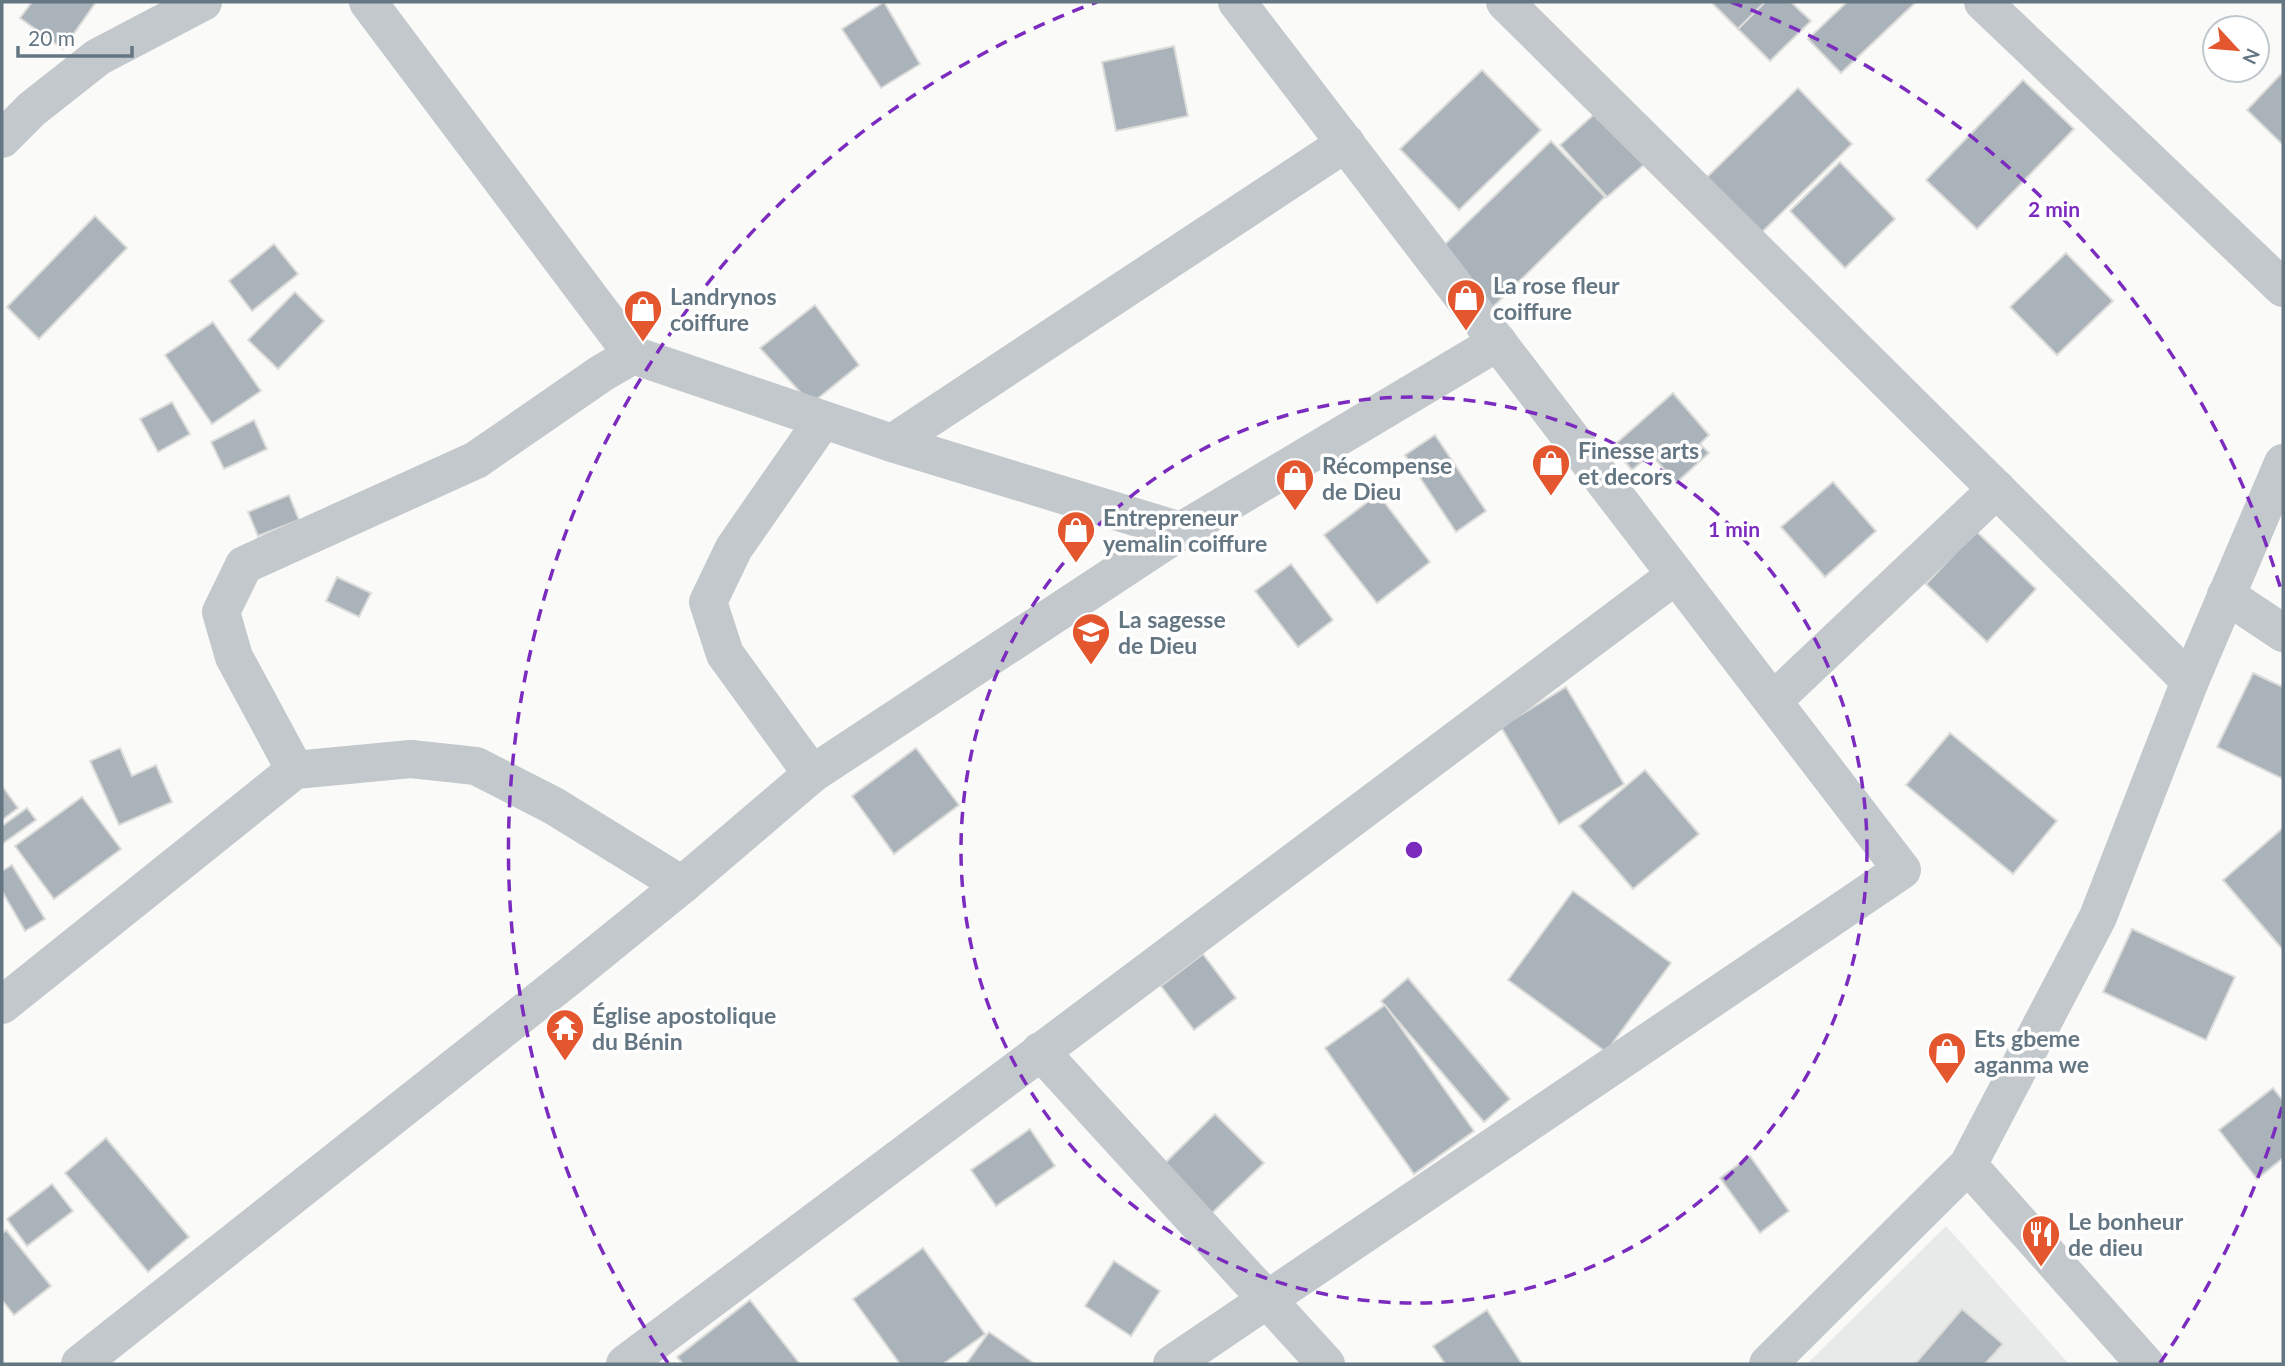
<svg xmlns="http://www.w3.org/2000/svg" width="2285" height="1366" viewBox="0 0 2285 1366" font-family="Lato,sans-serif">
<rect width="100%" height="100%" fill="#fafaf8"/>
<polygon fill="#e8e9e9" points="1946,1226 2069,1364 1807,1364"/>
<g fill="#aab3b9" stroke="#dcdcda" stroke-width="2">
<polygon points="32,2 96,2 63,49 20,18"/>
<polygon points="884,2 920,64 881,88 842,29"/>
<polygon points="1711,2 1765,2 1738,29"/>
<polygon points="1765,2 1791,2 1811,21 1770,61 1738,29"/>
<polygon points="1847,2 1916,2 1841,73 1808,39"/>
<polygon points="1174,46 1188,116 1116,131 1102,62"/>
<polygon points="1482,70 1541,130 1459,210 1400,149"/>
<polygon points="2281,74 2283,77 2283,145 2247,110"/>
<polygon points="2023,80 2074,129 1977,229 1926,180"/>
<polygon points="1798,88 1852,144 1755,239 1701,183"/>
<polygon points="1599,110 1646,163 1607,197 1560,145"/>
<polygon points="1551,141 1605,197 1492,308 1437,252"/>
<polygon points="1840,162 1895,219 1845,268 1790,211"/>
<polygon points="95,216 127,248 39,339 7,307"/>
<polygon points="274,244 298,274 252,311 229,281"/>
<polygon points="2066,253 2113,301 2057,355 2010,307"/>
<polygon points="295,292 324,321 278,369 248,340"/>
<polygon points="815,305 859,365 811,404 760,348"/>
<polygon points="213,322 261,391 212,424 165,355"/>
<polygon points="1673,393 1709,435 1700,444 1709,453 1676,483 1651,454 1632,470 1612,447"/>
<polygon points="172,402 190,434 158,452 140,419"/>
<polygon points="254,420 267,449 224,469 211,442"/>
<polygon points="1435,435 1486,511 1456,532 1405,455"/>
<polygon points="1833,482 1876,531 1825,577 1781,527"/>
<polygon points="1378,494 1430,562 1377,603 1324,535"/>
<polygon points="289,495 299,520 258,536 248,512"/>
<polygon points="1976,531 2036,589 1987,642 1926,584"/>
<polygon points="1291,564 1333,620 1298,647 1255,591"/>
<polygon points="337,577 371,593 359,617 326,601"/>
<polygon points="2253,673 2283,687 2283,779 2217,747"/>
<polygon points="1566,687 1624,784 1559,824 1501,727"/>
<polygon points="1950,733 2057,821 2013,874 1906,785"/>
<polygon points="120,748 132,776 156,765 172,802 119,825 90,761"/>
<polygon points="916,748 959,805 894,854 852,796"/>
<polygon points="1645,770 1699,834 1633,889 1579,826"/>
<polygon points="2,786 18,808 2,820"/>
<polygon points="82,797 121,849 54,899 15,846"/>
<polygon points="27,808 36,820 2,844 2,826"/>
<polygon points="2283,828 2283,950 2223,880"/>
<polygon points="12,865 45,919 25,931 2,891 2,871"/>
<polygon points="1573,891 1671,963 1606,1052 1508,980"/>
<polygon points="2132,929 2235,977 2206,1040 2103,992"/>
<polygon points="1203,954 1236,998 1194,1030 1161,986"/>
<polygon points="1408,978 1510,1099 1484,1122 1381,1001"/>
<polygon points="1385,1005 1474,1131 1414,1174 1325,1048"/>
<polygon points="2273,1088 2283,1101 2283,1158 2257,1179 2219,1130"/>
<polygon points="1215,1114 1264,1163 1211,1214 1163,1165"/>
<polygon points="1030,1129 1055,1166 996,1206 971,1170"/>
<polygon points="106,1138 189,1237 148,1272 65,1173"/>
<polygon points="1750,1156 1789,1211 1760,1233 1720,1178"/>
<polygon points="52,1184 73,1211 27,1246 7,1219"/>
<polygon points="6,1230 51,1286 14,1315 2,1300 2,1234"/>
<polygon points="923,1248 985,1334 943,1364 900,1364 853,1299"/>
<polygon points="1114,1261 1160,1291 1131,1336 1085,1306"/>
<polygon points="750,1300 800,1364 683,1364 677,1357"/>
<polygon points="1962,1309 2003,1344 1985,1364 1915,1364"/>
<polygon points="1487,1310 1522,1364 1445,1364 1433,1346"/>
<polygon points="989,1332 1035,1364 966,1364"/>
</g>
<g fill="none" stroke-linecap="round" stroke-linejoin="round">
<g stroke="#c3c8cc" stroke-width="38">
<polyline points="368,2 633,355 892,443 1181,531"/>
<polyline points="1505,2 2190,681"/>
<polyline points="1983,2 2283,288"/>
<polyline points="2,139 32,109 98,57 203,2"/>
<polyline points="892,443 1346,143"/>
<polyline points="2226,595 2283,633"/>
<polyline points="1773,701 1997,489"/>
<polyline points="295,770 234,657 221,612 244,565 476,460 602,373 633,355"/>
<polyline points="812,774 725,654 708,602 734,548 823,420"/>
<polyline points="2,1005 295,770 411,759 476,766 554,806 682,885"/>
<polyline points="1040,1051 1326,1364"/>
<polyline points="1968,1165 2145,1364"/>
<polyline points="80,1364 570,976 682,885 812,774 1181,531 1498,342"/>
<polyline points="625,1364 1676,575"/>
<polyline points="1172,1364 1902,870 1237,2"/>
<polyline points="1768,1364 1968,1165 2098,917 2190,681 2283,463"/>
</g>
</g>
<g fill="none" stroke="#7b2cbf" stroke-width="3.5" stroke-dasharray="12 9">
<circle cx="1414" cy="850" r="453"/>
<path d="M2282 1107A905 905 0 0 1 2160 1363M668 1363A905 905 0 0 1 1097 2M1731 2A905 905 0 0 1 2282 593"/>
</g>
<defs>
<g id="shop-pin" transform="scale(2.0125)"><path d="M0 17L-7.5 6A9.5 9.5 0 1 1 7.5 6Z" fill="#e4572e" stroke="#fff"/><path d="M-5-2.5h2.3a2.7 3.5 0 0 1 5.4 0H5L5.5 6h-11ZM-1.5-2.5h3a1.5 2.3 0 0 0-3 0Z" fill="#fff"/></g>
<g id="school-pin" transform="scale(2.0125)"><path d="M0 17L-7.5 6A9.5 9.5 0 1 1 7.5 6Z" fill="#e4572e" stroke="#fff"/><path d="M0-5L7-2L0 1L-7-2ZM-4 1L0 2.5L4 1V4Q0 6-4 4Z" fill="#fff"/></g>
<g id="temple-pin" transform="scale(2.0125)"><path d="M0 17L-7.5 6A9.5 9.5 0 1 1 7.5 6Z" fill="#e4572e" stroke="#fff"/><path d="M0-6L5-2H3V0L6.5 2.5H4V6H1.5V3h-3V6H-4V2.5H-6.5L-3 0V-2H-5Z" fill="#fff"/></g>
<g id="restaurant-pin" transform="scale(2.0125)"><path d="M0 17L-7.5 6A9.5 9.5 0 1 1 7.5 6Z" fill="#e4572e" stroke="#fff"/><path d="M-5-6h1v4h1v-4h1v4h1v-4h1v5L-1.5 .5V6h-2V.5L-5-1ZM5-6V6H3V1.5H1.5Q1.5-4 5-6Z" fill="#fff"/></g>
</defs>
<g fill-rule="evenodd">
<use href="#shop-pin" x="1466" y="298"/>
<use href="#shop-pin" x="643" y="309"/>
<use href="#shop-pin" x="1551" y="463"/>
<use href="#shop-pin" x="1295" y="478"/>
<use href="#shop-pin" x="1076" y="530"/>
<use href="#school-pin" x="1091" y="632"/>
<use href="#temple-pin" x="565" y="1028"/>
<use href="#shop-pin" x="1947" y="1051"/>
<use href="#restaurant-pin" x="2041" y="1234"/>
</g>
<g text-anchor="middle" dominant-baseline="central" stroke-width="7" stroke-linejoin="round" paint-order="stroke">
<g font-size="23" font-weight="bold" fill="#657683" stroke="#fff" text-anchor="start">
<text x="1493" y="285">La rose fleur<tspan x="1493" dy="26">coiffure</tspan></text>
<text x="670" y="296">Landrynos<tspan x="670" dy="26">coiffure</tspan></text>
<text x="1578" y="450">Finesse arts<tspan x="1578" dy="26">et decors</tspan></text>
<text x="1322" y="465">Récompense<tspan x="1322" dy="26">de Dieu</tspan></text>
<text x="1103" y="517">Entrepreneur<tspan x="1103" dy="26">yemalin coiffure</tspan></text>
<text x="1118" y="619">La sagesse<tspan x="1118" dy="26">de Dieu</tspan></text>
<text x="592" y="1015">Église apostolique<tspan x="592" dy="26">du Bénin</tspan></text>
<text x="1974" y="1038">Ets gbeme<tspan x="1974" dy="26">aganma we</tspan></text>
<text x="2068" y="1221">Le bonheur<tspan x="2068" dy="26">de dieu</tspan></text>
</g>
</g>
<circle cx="1414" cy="850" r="10" fill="#7b2cbf" stroke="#fff" stroke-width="3.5"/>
<g font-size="21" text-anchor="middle" font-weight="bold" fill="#7b2cbf" stroke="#fff" stroke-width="7" stroke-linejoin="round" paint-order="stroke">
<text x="2054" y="217">2 min</text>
<text x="1734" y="537">1 min</text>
</g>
<rect width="2285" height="1366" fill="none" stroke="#657683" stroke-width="7"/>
<g transform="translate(2236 49) rotate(116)"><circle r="33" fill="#ffffff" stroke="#c1c8cd" stroke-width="2"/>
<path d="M0-5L12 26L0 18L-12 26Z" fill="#e4572e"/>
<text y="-10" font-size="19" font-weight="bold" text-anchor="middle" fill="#657683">N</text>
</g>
<path d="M18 46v10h114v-10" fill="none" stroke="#657683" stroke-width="3.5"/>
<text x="28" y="46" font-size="21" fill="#657683" stroke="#ffffff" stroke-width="5" paint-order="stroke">20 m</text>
</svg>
